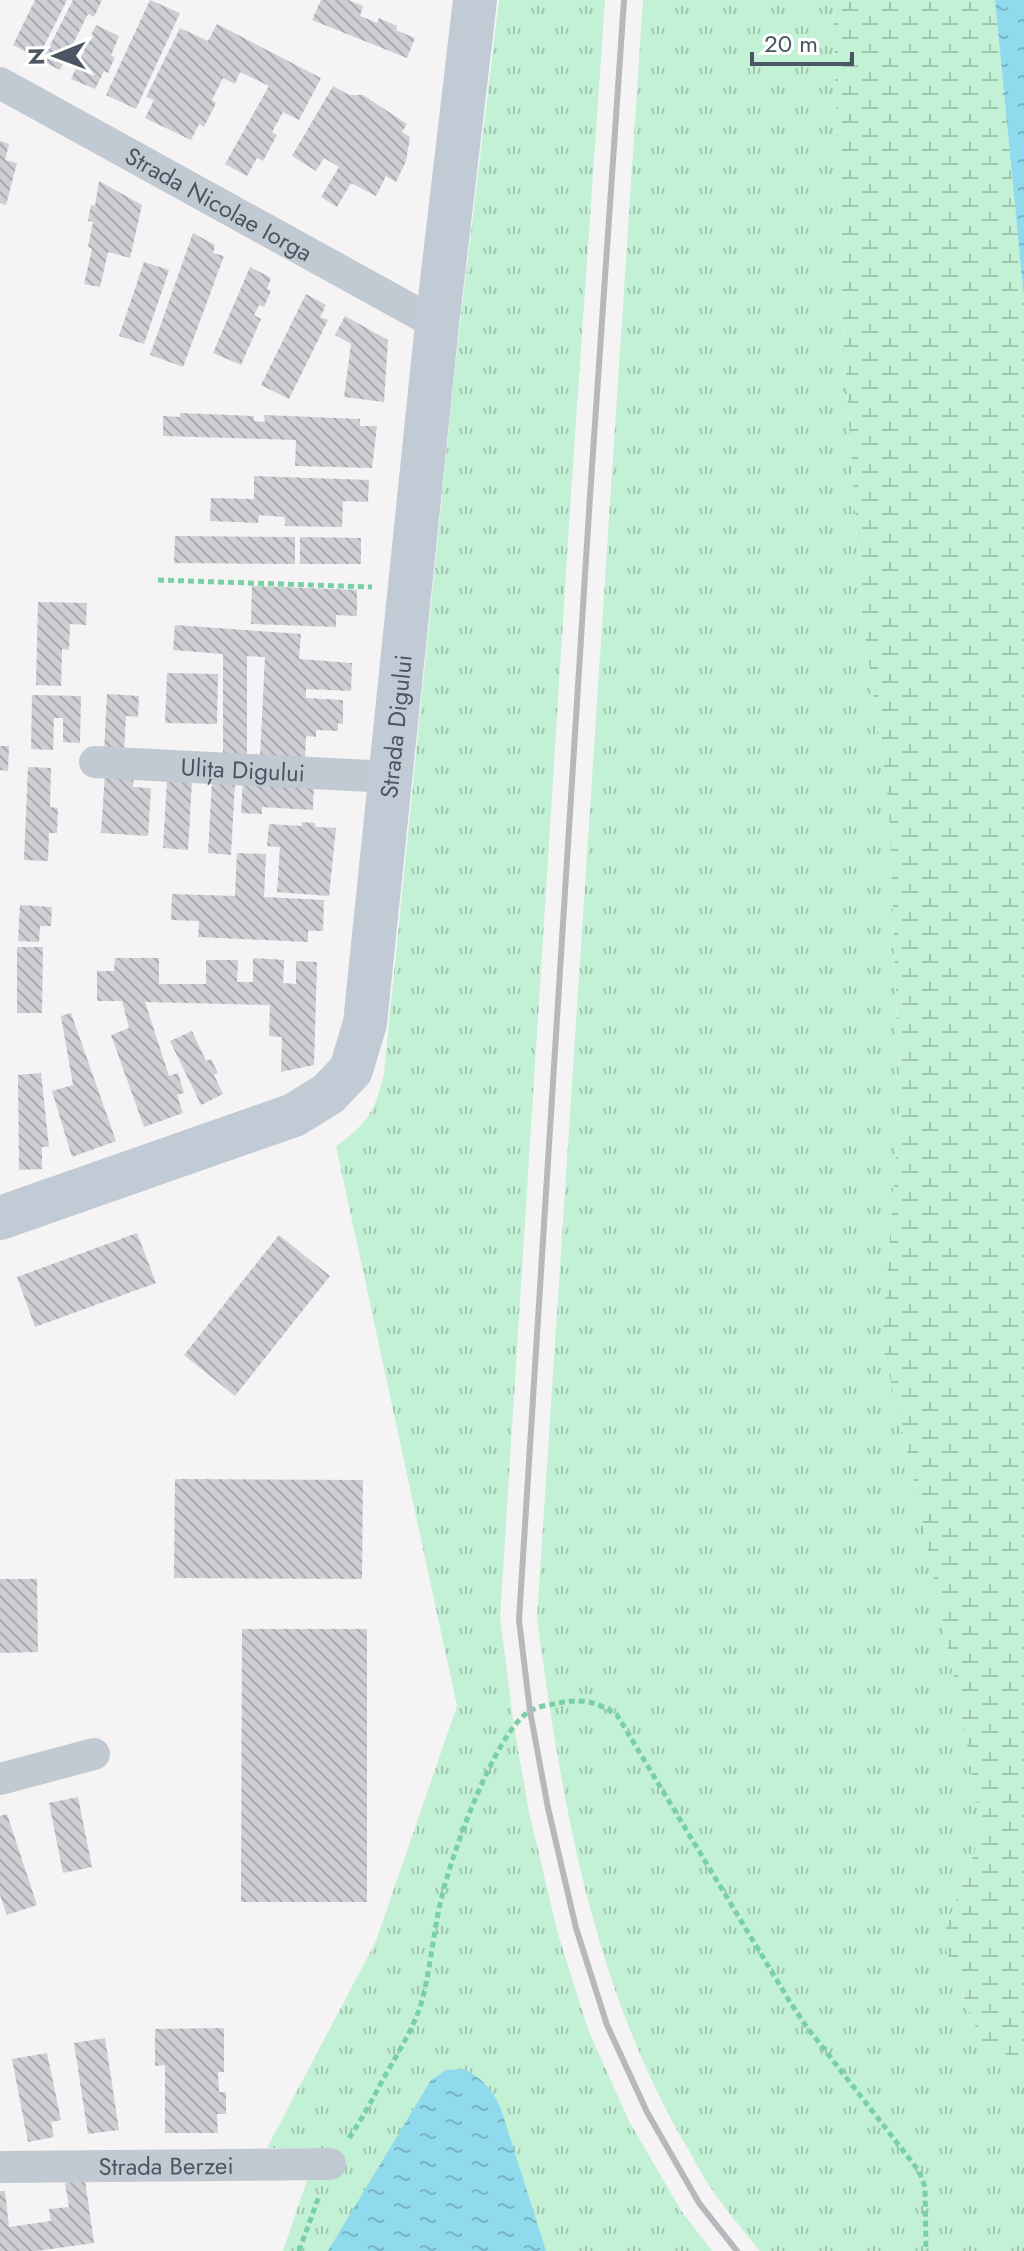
<svg xmlns="http://www.w3.org/2000/svg" width="1024" height="2251" viewBox="0 0 1024 2251" font-family="Jost,sans-serif">
<defs>
<pattern id="grass-tufts" width="24" height="20" patternUnits="userSpaceOnUse" patternTransform="scale(2)"><rect width="24" height="20" fill="#c3f1d5"/><path d="M3 7l-1-3M5 7V3M7 7l1-3M15 17l-1-3M17 17v-4M19 17l1-3" fill="none" stroke="#a0c6b0"/></pattern>
<pattern id="wetland-marsh" width="20" height="14" patternUnits="userSpaceOnUse" patternTransform="scale(2)"><rect width="20" height="14" fill="#c3f1d5"/><path d="M1 5h8M5 5V1M11 12h8M15 12V8" fill="none" stroke="#a0c6b0"/></pattern>
<pattern id="water-ripples" width="26" height="14" patternUnits="userSpaceOnUse" patternTransform="scale(2)"><rect width="26" height="14" fill="#90daee"/><path d="M2 4q2-2 4 0t4 0M15 11q2-2 4 0t4 0" fill="none" stroke="#78b4c4"/></pattern>
<pattern id="building-back-hatch" width="6" height="6" patternUnits="userSpaceOnUse" patternTransform="scale(2)"><rect width="6" height="6" fill="#cdcfd5"/><path d="M-1 5l2 2M0 0l6 6M5-1l2 2" fill="none" stroke="#a8abb0"/></pattern>
</defs>
<rect width="100%" height="100%" fill="#f5f3f3"/>
<g fill="url(#grass-tufts)">
<path d="M499 0H605L571 494 500 1618 514 1726 529 1812 558 1934 589 2032 630 2123 682 2212 712 2251H283L318 2148H267L376 1941 457 1706 336 1146C366 1126 377 1108 384 1073L456 357Z"/>
<path d="M643 0H833L844 347 862 612 889 807 900 1103 882 1344 916 1490 964 1728 982 1832 942 1939 982 2044 1024 2062V2251H760C745 2232 729 2214 715 2194 703 2178 694 2159 684 2142 592 1983 561 1798 537 1618Z"/>
</g>
<polygon fill="url(#wetland-marsh)" points="833,0 995,0 1024,299 1024,2062 982,2044 942,1939 982,1832 964,1728 916,1490 882,1344 900,1103 889,807 862,612 844,347"/>
<g fill="url(#water-ripples)">
<polygon points="995,0 1024,0 1024,299"/>
<path d="M464 2069C483 2079 492 2089 501 2109L546 2251H328L431 2080 446 2070Z"/>
</g>
<g fill="url(#building-back-hatch)">
<polygon points="35,0 67,0 38,58 13,45"/>
<polygon points="73,0 102,0 94,17 88,14 60,70 42,61"/>
<polygon points="150,0 180,13 136,109 106,95"/>
<polygon points="321,0 348,0 363,6 360,16 377,23 379,18 397,26 396,30 415,38 407,58 312,20"/>
<polygon points="217,24 321,78 299,120 283,112 272,132 277,135 263,161 257,158 247,176 225,164 269,86 240,72 235,84 223,78 212,100 216,103 204,127 199,124 191,140 145,118 154,100 146,97 180,28 208,41"/>
<polygon points="96,25 119,36 111,56 115,57 108,73 104,71 95,89 71,79"/>
<polygon points="333,86 349,95 363,95 407,124 402,132 410,137 406,161 396,182 386,176 376,196 351,183 337,207 321,197 339,167 324,158 316,171 292,156"/>
<polygon points="0,141 9,144 5,160 17,163 6,205 0,203"/>
<polygon points="99,181 142,205 130,258 108,252 100,287 84,284 92,249 88,247 93,222 88,221 91,205 95,206"/>
<polygon points="193,233 215,245 213,253 224,256 183,367 150,355"/>
<polygon points="144,262 169,270 144,344 119,336"/>
<polygon points="250,267 271,278 267,289 271,291 264,307 259,305 254,315 261,319 241,365 213,353"/>
<polygon points="306,294 326,305 320,317 328,320 289,399 261,385"/>
<polygon points="345,316 388,340 384,402 344,397 351,344 335,335"/>
<polygon points="180,413 254,416 254,421 265,422 264,415 360,419 360,426 377,426 372,468 295,466 296,440 163,436 163,416 180,417"/>
<polygon points="254,476 369,480 368,502 343,501 342,527 285,526 285,517 259,515 258,523 210,521 211,498 254,499"/>
<polygon points="175,536 295,537 295,564 174,563"/>
<polygon points="300,537 361,538 361,564 300,564"/>
<polygon points="252,586 357,590 357,616 336,615 336,627 251,624"/>
<polygon points="38,602 87,603 86,625 70,624 69,650 62,649 61,686 36,685"/>
<polygon points="175,625 301,634 299,659 352,663 351,691 306,689 306,698 343,700 343,724 338,723 338,731 316,730 316,737 306,736 305,760 260,758 265,657 247,656 247,754 223,755 223,654 173,650"/>
<polygon points="167,673 218,674 217,724 165,723"/>
<polygon points="107,694 139,696 138,717 126,716 124,753 104,752"/>
<polygon points="32,695 81,696 80,743 63,742 63,718 54,718 53,750 31,749"/>
<polygon points="0,746 9,746 8,771 0,770"/>
<polygon points="28,767 51,768 50,807 58,808 57,833 49,833 48,861 24,860"/>
<polygon points="105,773 134,775 133,787 151,788 148,836 101,833"/>
<polygon points="167,779 192,780 188,850 163,848"/>
<polygon points="243,780 314,783 313,810 262,807 262,814 241,813"/>
<polygon points="212,781 235,782 231,855 208,853"/>
<polygon points="302,822 315,823 315,827 336,828 329,896 277,892 280,847 267,846 269,824 302,826"/>
<polygon points="237,853 266,854 264,897 324,900 323,931 308,931 308,942 198,937 199,921 171,920 172,894 235,896"/>
<polygon points="20,905 52,907 51,926 40,926 39,942 18,941"/>
<polygon points="17,947 43,947 42,1013 17,1013"/>
<polygon points="115,958 159,958 159,984 206,984 206,960 238,960 237,982 253,982 253,958 284,960 283,983 296,984 296,961 317,962 314,1065 281,1072 282,1037 269,1036 270,1005 145,1002 169,1076 178,1073 184,1093 177,1095 183,1113 144,1127 111,1035 129,1028 122,1001 97,1001 97,971 114,971"/>
<polygon points="71,1013 116,1141 72,1157 52,1091 73,1085 61,1016"/>
<polygon points="192,1031 206,1061 211,1059 218,1073 214,1075 223,1094 201,1105 170,1041"/>
<polygon points="41,1073 49,1147 42,1147 42,1169 19,1170 18,1075"/>
<polygon points="137,1233 156,1283 35,1327 17,1277"/>
<polygon points="279,1235 330,1276 235,1396 184,1355"/>
<polygon points="175,1479 363,1480 362,1579 174,1578"/>
<polygon points="0,1579 37,1579 38,1652 0,1653"/>
<polygon points="242,1629 367,1629 367,1902 241,1902"/>
<polygon points="78,1797 92,1867 63,1873 49,1803"/>
<polygon points="7,1814 37,1905 7,1915 0,1895 0,1816"/>
<polygon points="224,2028 224,2072 218,2072 219,2092 226,2092 226,2114 217,2114 218,2133 165,2133 165,2065 155,2066 155,2029"/>
<polygon points="105,2038 119,2130 88,2134 74,2043"/>
<polygon points="47,2053 61,2120 51,2122 54,2137 28,2142 12,2059"/>
<polygon points="85,2180 94,2243 36,2251 0,2251 0,2191 5,2191 9,2227 51,2221 49,2209 69,2207 65,2183"/>
</g>
<g fill="none" stroke-linecap="round" stroke-linejoin="round">
<g stroke="#7ad0a6" stroke-width="5" stroke-dasharray="6 4" stroke-linecap="butt">
<polyline points="158,580 372,587"/>
<path d="M349 2138C363 2118 374 2096 386 2074 399 2051 413 2029 421 2004 431 1969 433 1931 442 1896 451 1856 496 1730 530 1711 537 1707 547 1705 554 1704 579 1698 595 1700 617 1715L790 2002 806 2026 919 2171 925 2187 926 2251"/>
<polyline points="299,2251 319,2196"/>
</g>
<g stroke="#c1cad2" stroke-width="32">
<path id="s1" d="M0 83 437 324"/>
<path id="s2" d="M95 762 390 777"/>
<polyline points="0,1779 94,1754"/>
<path id="s3" d="M0 2167 330 2164"/>
</g>
<path stroke="#c1cbd6" stroke-width="44" id="s4" d="M0 1218 294 1115 328 1094 351 1070 365 1023 437 324 475 0"/>
<polyline stroke="#b5b8bd" stroke-width="6" points="624,0 590,496 519,1620 530,1711 548,1808 576,1928 607,2025 647,2112 699,2203 737,2251"/>
</g>
<g text-anchor="middle" dominant-baseline="central" stroke-width="8" stroke-linejoin="round" paint-order="stroke">
<g font-size="24" fill="#4a5661" stroke="#fff">
<text stroke="none"><textPath href="#s1" startOffset="250">Strada Nicolae Iorga</textPath></text>
<text stroke="none"><textPath href="#s4" startOffset="732">Strada Digului</textPath></text>
<text stroke="none"><textPath href="#s2" startOffset="148">Ulița Digului</textPath></text>
<text stroke="none"><textPath href="#s3" startOffset="166">Strada Berzei</textPath></text>
</g>
</g>
<g transform="translate(56 56) rotate(269)" stroke="#ffffff" stroke-width="6" paint-order="stroke">
<path d="M0-6L14 30L0 20L-14 30Z" fill="#4a5661"/>
<text y="-12" font-size="22" font-weight="bold" text-anchor="middle" fill="#4a5661">N</text>
</g>
<path d="M752 52v12h100v-12" fill="none" stroke="#4a5661" stroke-width="4"/>
<text x="764" y="52" font-size="24" fill="#4a5661" stroke="#ffffff" stroke-width="6" paint-order="stroke">20 m</text>
</svg>
